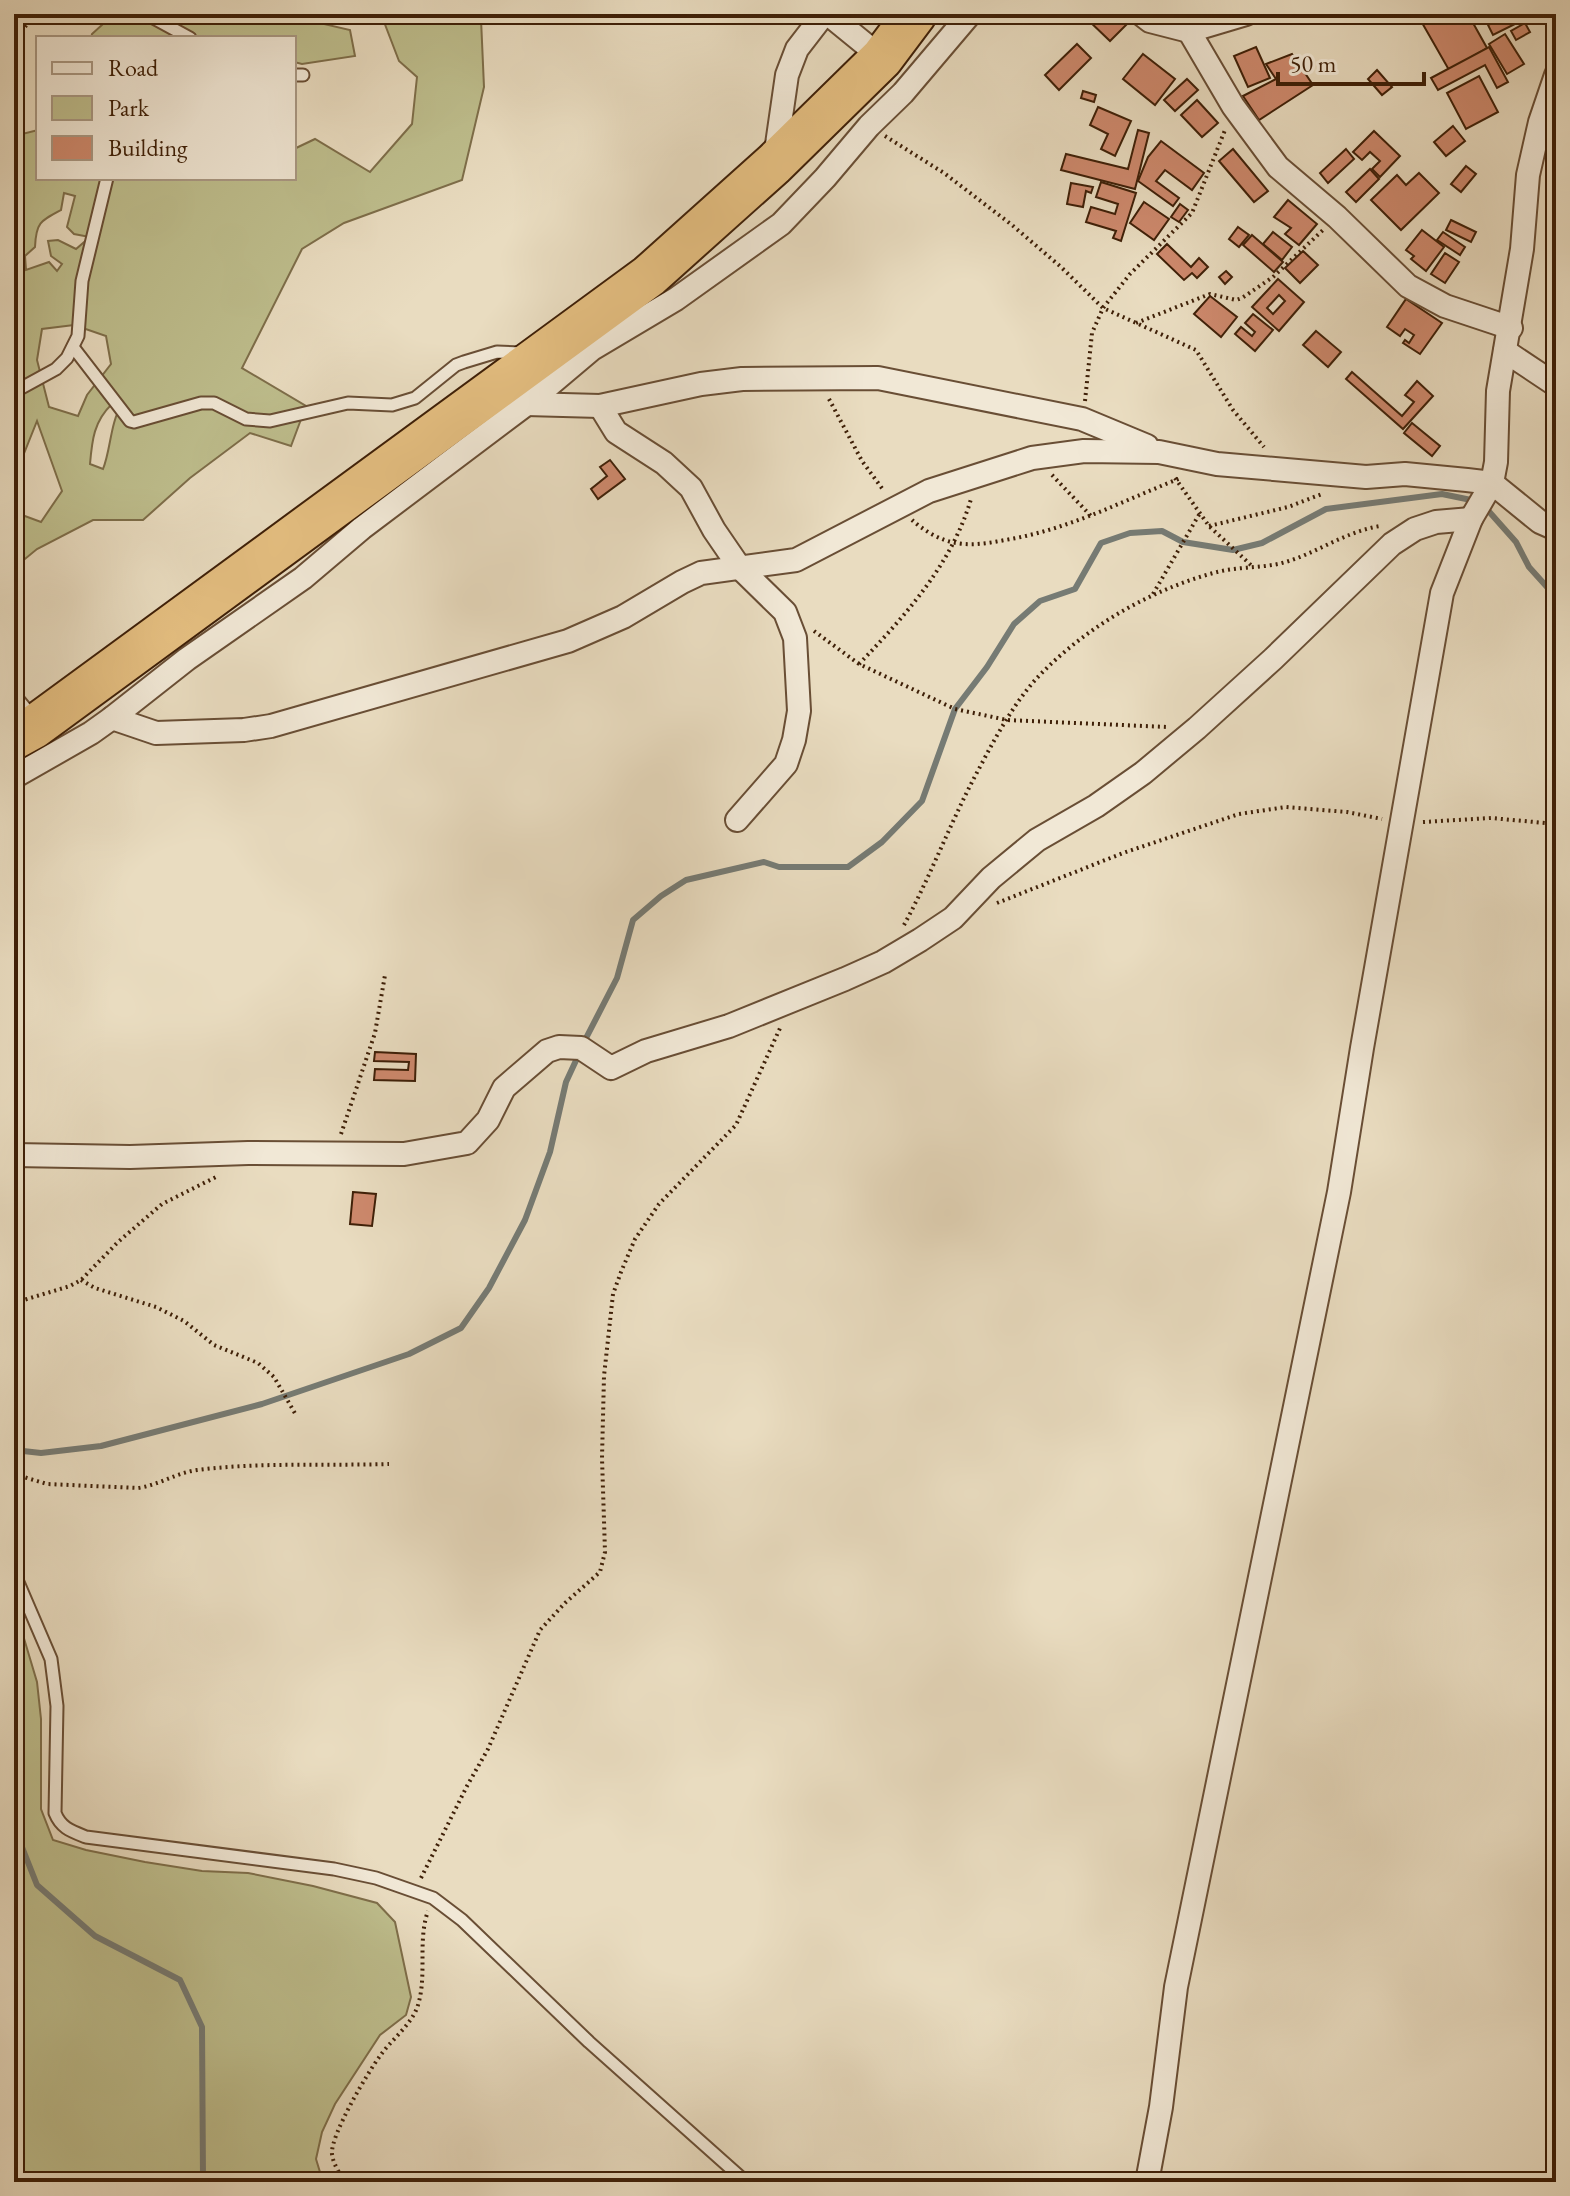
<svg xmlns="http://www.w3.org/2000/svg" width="1570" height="2196" viewBox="0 0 1570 2196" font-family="'EB Garamond',serif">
<rect width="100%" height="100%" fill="#e9dcc0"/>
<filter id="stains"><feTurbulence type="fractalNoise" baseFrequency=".0025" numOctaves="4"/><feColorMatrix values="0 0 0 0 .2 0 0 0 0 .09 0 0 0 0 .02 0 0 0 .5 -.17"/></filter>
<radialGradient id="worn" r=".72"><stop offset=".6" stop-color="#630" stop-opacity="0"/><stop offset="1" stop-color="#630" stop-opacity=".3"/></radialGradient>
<g fill="#bebe8d" stroke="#7e6e4a" stroke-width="2" fill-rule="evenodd">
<polygon points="114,14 311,14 315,22 350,30 355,56 302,64 294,62 294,38 91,38 92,34"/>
<path d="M381 14H513L481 19 484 87 462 180 344 223 302 249 242 368 306 406 291 446 250 433 190 478 143 520H93L37 549 14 568V512L41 522 62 491 37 421 23 456 14 466V223L23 220 14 210V136L38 130V178H294V149L315 139 370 172 412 124 417 77 399 61ZM64 193 75 196 67 227 74 234 90 237 76 249 58 240 48 241 51 256 62 264 57 271 49 262 26 270 25 256 35 247C36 223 40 221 61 210ZM74 325 106 336 111 364 87 395 78 416 49 407 37 360 42 329ZM112 404H122C110 423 111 449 103 469L90 464C92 440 94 421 112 404Z"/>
<polygon points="14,1617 23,1635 37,1682 41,1719 41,1809 53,1840 86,1850 145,1862 202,1871 248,1873 313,1886 377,1903 395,1922 411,1997 406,2015 380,2035 335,2104 322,2132 316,2159 323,2182 14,2182"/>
</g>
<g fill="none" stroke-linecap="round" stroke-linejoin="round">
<g stroke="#767b74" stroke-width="6">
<polyline points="1485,507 1516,542 1529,567 1556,597"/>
<polyline points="583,1044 617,978 633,920 661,896 686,880 764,862 779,867 848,867 882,842 922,801 955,709 987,667 1014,624 1040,601 1075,589 1101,543 1130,533 1162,531 1183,542 1233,550 1262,543 1326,509 1442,494 1476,501"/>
<polyline points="14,1450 41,1453 101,1446 262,1404 409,1354 461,1328 489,1288 525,1220 550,1152 566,1082 579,1054"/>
<polyline points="14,1827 37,1885 95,1936 180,1980 202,2027 203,2178 206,2182"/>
</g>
</g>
<g fill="#ce896d" stroke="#3e1f07" stroke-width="2" fill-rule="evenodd">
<polygon points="1092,14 1101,14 1106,19 1111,14 1116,14 1127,24 1110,41 1087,19"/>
<polygon points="1417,14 1468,14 1487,48 1449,70"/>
<polygon points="1510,14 1515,14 1519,22 1493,35 1488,25"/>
<polygon points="1525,23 1530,32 1516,40 1511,31"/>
<polygon points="1505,34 1524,64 1507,74 1489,44"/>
<polygon points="1077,44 1091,58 1059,90 1045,75"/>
<polygon points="1256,47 1270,78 1248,87 1234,56"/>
<polygon points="1489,47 1508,82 1497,88 1485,65 1438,90 1431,78"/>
<polygon points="1143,54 1175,79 1155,105 1123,79"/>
<polygon points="1292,54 1313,85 1259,120 1243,96 1276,79 1266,64"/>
<polygon points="1377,70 1392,87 1382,95 1368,79"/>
<polygon points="1479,76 1498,112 1466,129 1447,93"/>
<polygon points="1187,79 1198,90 1175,111 1164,100"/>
<polygon points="1083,91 1096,95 1094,102 1081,98"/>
<polygon points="1197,100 1218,123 1202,137 1181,115"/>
<polygon points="1098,107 1131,121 1115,156 1101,149 1108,134 1090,125"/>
<polygon points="1453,126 1465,141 1446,156 1434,142"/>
<polygon points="1138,130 1149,133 1135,189 1061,170 1066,154 1128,169"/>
<polygon points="1374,131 1400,156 1380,177 1372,169 1380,161 1370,152 1362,160 1353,152"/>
<polygon points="1161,141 1204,173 1192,190 1165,170 1156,181 1179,198 1173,206 1138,181 1148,157"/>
<polygon points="1233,149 1268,191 1254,202 1219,161"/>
<polygon points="1346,149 1354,159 1328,183 1320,173"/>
<polygon points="1466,166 1476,174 1461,192 1451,184"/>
<polygon points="1370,169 1379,179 1356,202 1346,192"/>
<polygon points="1419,173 1439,193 1401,230 1371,200 1397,175 1406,185"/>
<polygon points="1101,182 1136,193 1121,241 1113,238 1116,231 1086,222 1091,207 1115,214 1118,204 1096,197"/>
<polygon points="1071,183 1093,187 1091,193 1086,191 1083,207 1067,204"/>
<polygon points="1288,200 1317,224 1299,245 1285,234 1291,228 1274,217"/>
<polygon points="1144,202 1169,219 1154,240 1130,223"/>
<polygon points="1180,204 1188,210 1179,222 1171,217"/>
<polygon points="1451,220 1476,232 1471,242 1446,230"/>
<polygon points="1238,227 1249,235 1239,247 1229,239"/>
<polygon points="1422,230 1444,247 1426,271 1411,259 1414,256 1406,250"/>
<polygon points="1273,232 1292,247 1282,260 1263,244"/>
<polygon points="1443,232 1465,247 1460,255 1437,240"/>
<polygon points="1252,235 1283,262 1274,272 1243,245"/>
<polygon points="1167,244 1191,267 1199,258 1208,267 1197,278 1192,273 1184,280 1157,254"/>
<polygon points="1303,251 1318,265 1300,283 1285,268"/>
<polygon points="1445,253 1459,262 1445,283 1431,274"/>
<polygon points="1226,271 1232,277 1225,284 1219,277"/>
<path d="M1278 279 1304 302 1279 331 1252 307ZM1279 295 1285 301 1273 314 1267 308Z"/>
<polygon points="1556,295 1556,315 1549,312"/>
<polygon points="1210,296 1237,317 1221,337 1194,314"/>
<polygon points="1406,299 1442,323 1420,354 1403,343 1405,340 1409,343 1414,335 1405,329 1400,336 1387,327"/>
<polygon points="1253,314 1273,330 1255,351 1235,334 1241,327 1252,336 1255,332 1245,323"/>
<polygon points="1316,331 1341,352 1328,367 1303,345"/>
<polygon points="1352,372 1402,416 1414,402 1405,395 1417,381 1433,396 1403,429 1346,379"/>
<polygon points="1412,423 1440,446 1432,456 1404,433"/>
<polygon points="610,460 625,479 598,499 591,489 607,476 600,467"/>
<polygon points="375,1052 416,1054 415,1081 374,1080 375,1069 408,1070 409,1062 374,1061"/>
<polygon points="353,1192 376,1194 372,1226 350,1224"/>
</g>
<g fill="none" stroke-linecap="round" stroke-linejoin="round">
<g stroke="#694e35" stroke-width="15">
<g id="lane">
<polyline points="146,14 190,38"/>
<polyline points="294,75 303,75"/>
<polyline points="73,347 130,421 134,422 201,403 214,403 246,419 270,421 348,403 392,405 415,398 456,365 464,362 497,352 523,353"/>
<polyline points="14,392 56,369 67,358 78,336 82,281 107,178"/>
<path d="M14 1573 51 1659 57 1706 55 1813C61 1828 71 1831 86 1837L334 1869 376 1878 433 1898 462 1920 589 2042 746 2182"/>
</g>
</g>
<g stroke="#694e35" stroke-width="26">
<g id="street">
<polyline points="828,14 882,58"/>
<polyline points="1141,14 1150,21 1189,31 1246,14"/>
<polyline points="1189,31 1233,106 1278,167 1337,217 1408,286 1445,306 1511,328"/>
<polyline points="775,158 787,75 797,49 824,14"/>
<polyline points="1505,351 1556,385"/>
<polyline points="526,404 600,406 701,384 742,379 878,378 1082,419 1147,446"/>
<polyline points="600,406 616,432 664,463 691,488 714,530 740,568 785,612 795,638 799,711 794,740 786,764 737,820"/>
<polyline points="14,703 34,727"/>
<polyline points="112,718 156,733 244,730 271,726 568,641 623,617 682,582 701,573 796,560 929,491 1032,458 1084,451 1159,452 1217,464 1366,477 1405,474 1467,480 1492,483 1540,522 1556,529"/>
<polyline points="14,777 91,733 112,718 187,659 303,578 362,528 528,403 592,349 676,299 781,224 825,178 869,126 903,93 970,14"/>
<polyline points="14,1155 130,1157 248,1153 404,1154 467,1143 488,1120 504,1088 547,1051 559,1047 581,1048 611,1068 646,1051 729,1026 845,979 883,962 920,940 953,918 991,878 1037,840 1096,806 1143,773 1197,728 1273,659 1392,544 1415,529 1436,522 1471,519"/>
<polyline points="1147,2182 1161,2107 1176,1987 1339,1192 1362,1048 1442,593 1471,519 1492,483 1496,462 1498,391 1522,249 1528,175 1540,122 1556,75"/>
</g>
</g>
<g stroke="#3e1f07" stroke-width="46">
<polyline id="highway" points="14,738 34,727 649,276 774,164 882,58 915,14"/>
</g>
<g stroke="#3e1f07" stroke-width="4" stroke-dasharray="2 4" stroke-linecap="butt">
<polyline points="14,22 16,14"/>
<polyline points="14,41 35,14"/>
<polyline points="885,136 944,173 1012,225 1061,267 1103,308 1196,350 1233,410 1264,447"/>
<polyline points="1136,323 1210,294 1236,300 1242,298 1273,277 1323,230"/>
<polyline points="829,399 862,461 884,491"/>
<polyline points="1085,401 1092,333 1103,308 1130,274 1192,213 1225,130"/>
<polyline points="1052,475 1092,517"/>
<polyline points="1175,478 1209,526 1253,567"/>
<path d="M912 520C923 530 941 541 956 543 973 546 989 543 1005 540 1068 530 1122 501 1181 478"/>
<polyline points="1209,526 1288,507 1322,494"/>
<polyline points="1153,594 1200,513"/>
<polyline points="814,631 859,664 955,709 1007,720 1167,727"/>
<path d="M859 664C905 616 952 564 971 499"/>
<polyline points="1423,822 1491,818 1556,824"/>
<polyline points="997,903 1123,853 1239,814 1286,807 1347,812 1382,819"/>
<path d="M904 925C929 879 948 829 972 782 990 748 1010 708 1036 679 1084 628 1149 590 1217 572 1237 567 1258 568 1278 564 1313 556 1343 532 1380 526"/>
<polyline points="341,1134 375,1033 385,975"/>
<polyline points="81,1280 95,1288 156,1307 184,1321 214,1345 258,1363 274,1377 296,1415"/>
<polyline points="14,1303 70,1286 81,1280 118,1242 162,1204 218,1176"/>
<polyline points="14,1432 18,1442 14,1468"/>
<path d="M14 1474 47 1484 138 1488C159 1485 176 1473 197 1470 261 1462 325 1466 389 1464"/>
<polyline points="421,1878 467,1786 488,1749 540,1630 565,1603 600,1572 605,1552 602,1458 604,1376 613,1294 621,1272 635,1239 659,1204 736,1125 781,1026"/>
<polyline points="14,1995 20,1998"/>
<path d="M345 2182C340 2174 333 2164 332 2154 330 2136 368 2072 380 2056 391 2040 410 2026 417 2008 428 1977 417 1942 428 1911"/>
</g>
<use href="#lane" stroke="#f1e8d6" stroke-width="11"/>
<use href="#street" stroke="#f1e8d6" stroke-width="22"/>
<use href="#highway" stroke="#e4be80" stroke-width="42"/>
</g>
<rect width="1570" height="2196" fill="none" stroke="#e9dcc0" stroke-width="48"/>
<rect x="16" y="16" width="1538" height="2164" fill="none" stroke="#3e1f07" stroke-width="4"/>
<rect x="24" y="24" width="1522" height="2148" fill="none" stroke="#3e1f07" stroke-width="2"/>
<rect x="36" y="36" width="260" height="144" fill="#f1e8d6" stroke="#a99883" stroke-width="2"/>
<rect x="52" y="62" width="40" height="12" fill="#f1e8d6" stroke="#a99883" stroke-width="2"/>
<text x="108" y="76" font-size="24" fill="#3e1f07">Road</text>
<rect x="52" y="96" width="40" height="24" fill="#bebe8d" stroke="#a99883" stroke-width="2"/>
<text x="108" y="116" font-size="24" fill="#3e1f07">Park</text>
<rect x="52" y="136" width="40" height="24" fill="#ce896d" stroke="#a99883" stroke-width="2"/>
<text x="108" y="156" font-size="24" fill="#3e1f07">Building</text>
<path d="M1278 72v12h146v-12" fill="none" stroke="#3e1f07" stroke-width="4"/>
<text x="1290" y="72" font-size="24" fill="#3e1f07" stroke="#f1e8d6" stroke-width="6" paint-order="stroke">50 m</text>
<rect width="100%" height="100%" filter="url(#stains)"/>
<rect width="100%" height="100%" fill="url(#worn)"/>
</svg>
